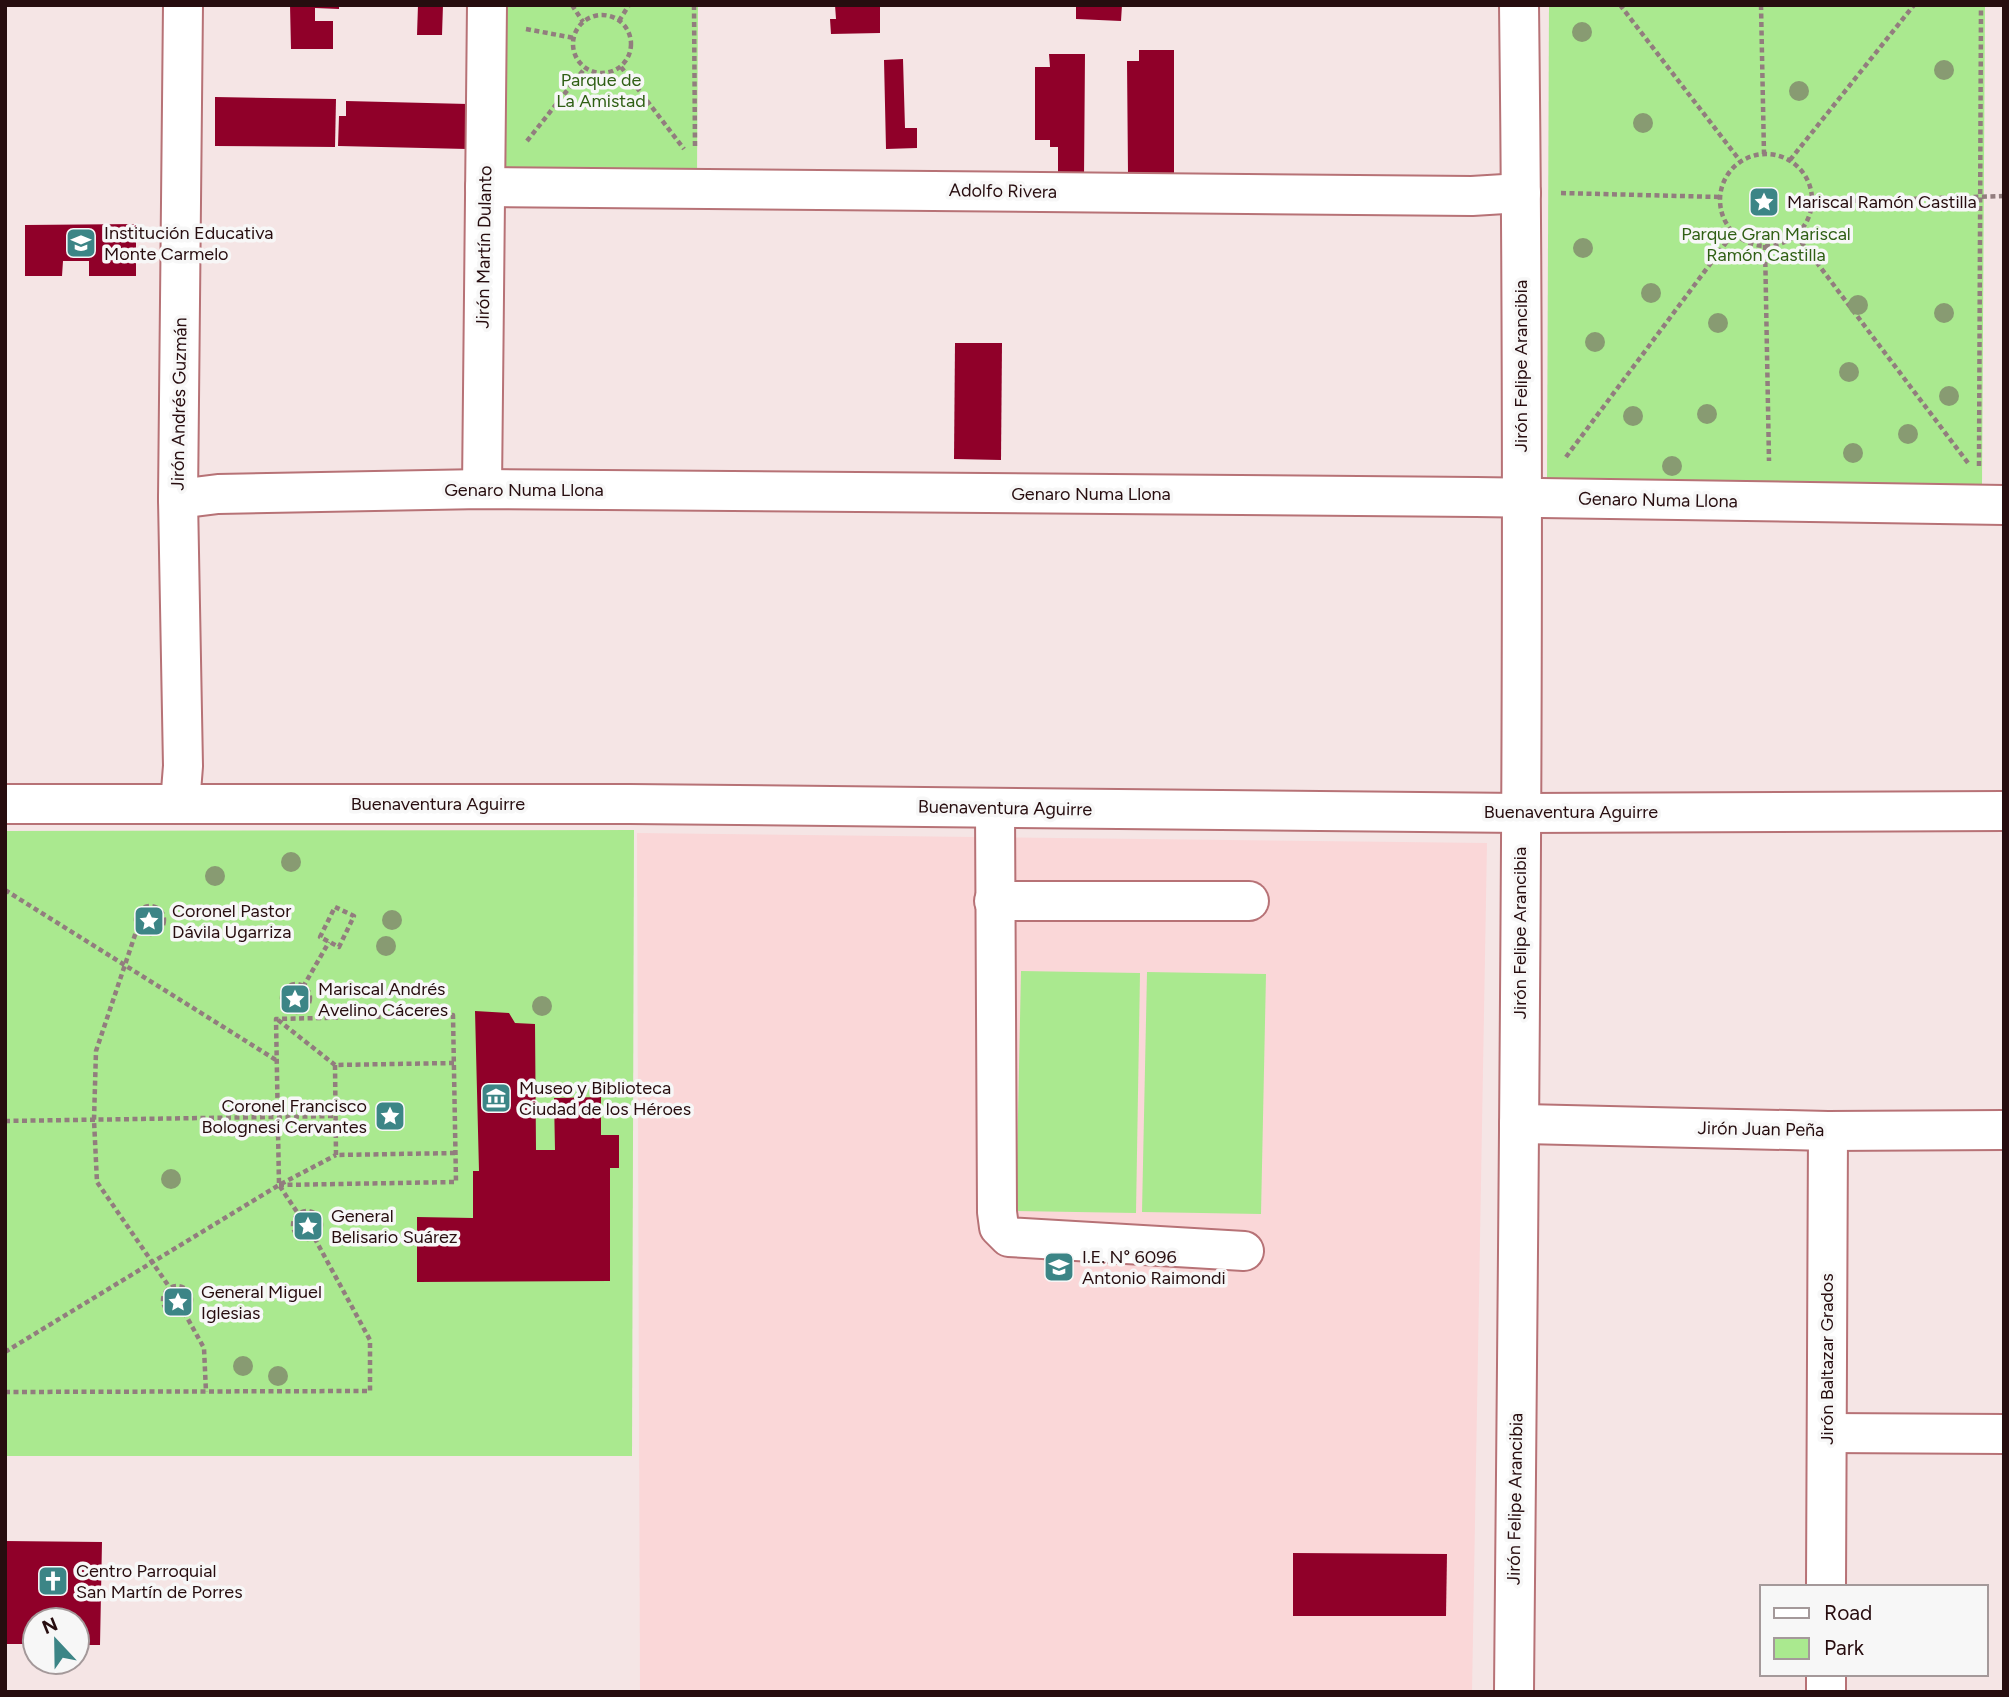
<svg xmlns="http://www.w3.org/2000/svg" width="2009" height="1697" viewBox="0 0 2009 1697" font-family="Figtree,sans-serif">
<rect width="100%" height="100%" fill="#f5e5e5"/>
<polygon fill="#fad7d8" points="637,833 1487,843 1472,1692 640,1692"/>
<g fill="#aae98f">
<polygon points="504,5 698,5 697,175 503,175"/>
<polygon points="1549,5 1985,5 1982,484 1547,484"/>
<polygon points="634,830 632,1456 5,1456 5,831"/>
<polygon points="1021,971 1140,973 1136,1213 1016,1211"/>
<polygon points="1147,972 1266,974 1261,1214 1142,1212"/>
</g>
<g fill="#900029">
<polygon points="290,5 339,5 339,9 315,8 315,21 333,21 333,49 291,49"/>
<polygon points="418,5 443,5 442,35 417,35"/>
<polygon points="835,5 880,5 880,33 831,34 830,19 836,19"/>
<polygon points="1076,5 1122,5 1121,21 1076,19"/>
<polygon points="1139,50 1174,50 1174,173 1128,174 1127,61 1139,61"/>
<polygon points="1049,54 1085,54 1084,178 1058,178 1058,147 1050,147 1050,140 1035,140 1035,67 1050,67"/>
<polygon points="903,59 905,128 917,128 917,148 886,149 884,60"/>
<polygon points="215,97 336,99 335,147 215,146"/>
<polygon points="346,101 468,104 467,149 338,146 339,116 346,116"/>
<polygon points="136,224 136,276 89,276 89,261 63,261 62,276 25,276 25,225"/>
<polygon points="955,343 1002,343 1001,460 954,459"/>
<polygon points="475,1011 509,1013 515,1023 535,1024 536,1150 555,1150 554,1098 601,1097 601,1135 619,1135 619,1168 610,1168 610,1281 417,1282 417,1217 473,1218 473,1171 479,1171"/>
<polygon points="5,1541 102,1542 100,1645 77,1645 77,1620 35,1620 35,1644 5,1644"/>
<polygon points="1293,1553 1447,1554 1446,1616 1293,1616"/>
</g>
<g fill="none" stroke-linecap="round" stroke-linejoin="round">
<g stroke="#b77276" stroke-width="42">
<g id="minor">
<polyline points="485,187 1472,196 1521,193"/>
<polyline points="482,489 487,5"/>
<polyline points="178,499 218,494 482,489 1476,497 2004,505"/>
<polyline points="5,804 630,804 1521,813 2004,811"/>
<polyline points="180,804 183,766 178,499 183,5"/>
<polyline points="995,808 997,1212 999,1227 1009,1237 1244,1251"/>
<polyline points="994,901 1249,901"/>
<polyline points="1519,1124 1828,1131 2004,1130"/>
<polyline points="1827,1433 2004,1434"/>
<polyline points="1826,1587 1828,1131"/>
<path d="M1514 1692C1519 1130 1526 567 1519 5"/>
<polyline points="1826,1692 1826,1674"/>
</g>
</g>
<g stroke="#927d7e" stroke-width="4.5" stroke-dasharray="5 3.5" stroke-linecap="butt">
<polyline points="572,5 583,22"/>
<polyline points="694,5 695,149"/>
<polyline points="1620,5 1741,162"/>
<polyline points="1761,5 1764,154"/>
<circle cx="602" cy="44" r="29"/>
<polyline points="619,21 629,5"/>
<polyline points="526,29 574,38"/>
<polyline points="621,67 684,149"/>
<polyline points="527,141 585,68"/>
<circle cx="1766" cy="200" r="46"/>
<polyline points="1790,160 1914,5"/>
<polyline points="1561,193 1720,197"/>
<polyline points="1812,202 2004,196"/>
<polyline points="1796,235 1968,463"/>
<polyline points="1765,245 1769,461"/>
<polyline points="1566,457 1734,232"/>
<polyline points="1979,466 1981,5"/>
<polyline points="5,890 276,1060"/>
<circle cx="150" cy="920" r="14"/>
<polygon points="335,907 354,916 339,947 320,937"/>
<polyline points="138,926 96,1051 94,1120 97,1182 170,1288"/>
<circle cx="296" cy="998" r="14"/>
<polyline points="303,987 329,942"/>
<polyline points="278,1020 335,1065"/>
<polyline points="454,1063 335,1065 336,1155 456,1153"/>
<polyline points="5,1121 336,1116"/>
<polyline points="279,1185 456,1182 453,1015 276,1019 279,1185 299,1215"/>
<circle cx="307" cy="1225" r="14"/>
<circle cx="177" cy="1300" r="14"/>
<polyline points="184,1312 204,1348 206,1392"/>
<polyline points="5,1352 279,1185 336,1155"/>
<polyline points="5,1392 370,1391 370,1340 314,1237"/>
</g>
<use href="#minor" stroke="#fff" stroke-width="38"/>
</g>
<g fill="#889b72">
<circle cx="1582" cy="32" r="10"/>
<circle cx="1944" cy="70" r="10"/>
<circle cx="1799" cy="91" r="10"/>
<circle cx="1643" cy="123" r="10"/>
<circle cx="1583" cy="248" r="10"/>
<circle cx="1651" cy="293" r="10"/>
<circle cx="1858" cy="305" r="10"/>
<circle cx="1944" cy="313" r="10"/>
<circle cx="1718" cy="323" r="10"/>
<circle cx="1595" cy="342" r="10"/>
<circle cx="1849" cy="372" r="10"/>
<circle cx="1949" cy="396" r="10"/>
<circle cx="1707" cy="414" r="10"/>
<circle cx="1633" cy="416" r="10"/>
<circle cx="1908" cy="434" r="10"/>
<circle cx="1853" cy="453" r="10"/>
<circle cx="1672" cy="466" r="10"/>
<circle cx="291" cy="862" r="10"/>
<circle cx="215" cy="876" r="10"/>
<circle cx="392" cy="920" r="10"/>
<circle cx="386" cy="946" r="10"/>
<circle cx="542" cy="1006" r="10"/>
<circle cx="171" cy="1179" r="10"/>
<circle cx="243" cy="1366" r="10"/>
<circle cx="278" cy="1376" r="10"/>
</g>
<defs>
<g id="sight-square" transform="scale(1.575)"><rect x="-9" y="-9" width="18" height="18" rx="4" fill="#3c8586" stroke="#f7f7f7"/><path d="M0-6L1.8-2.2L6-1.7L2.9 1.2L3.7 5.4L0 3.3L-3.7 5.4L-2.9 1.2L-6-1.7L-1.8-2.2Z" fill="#fff"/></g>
<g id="school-square" transform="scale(1.575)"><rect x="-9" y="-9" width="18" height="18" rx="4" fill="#3c8586" stroke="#f7f7f7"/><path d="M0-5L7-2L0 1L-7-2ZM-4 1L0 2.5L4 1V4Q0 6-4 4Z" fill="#fff"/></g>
<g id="museum-square" transform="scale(1.575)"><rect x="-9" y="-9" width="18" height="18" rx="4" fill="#3c8586" stroke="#f7f7f7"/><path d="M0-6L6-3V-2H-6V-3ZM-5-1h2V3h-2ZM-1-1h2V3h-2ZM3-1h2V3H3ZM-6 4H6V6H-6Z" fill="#fff"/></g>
<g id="church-square" transform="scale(1.575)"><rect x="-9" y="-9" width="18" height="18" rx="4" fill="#3c8586" stroke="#f7f7f7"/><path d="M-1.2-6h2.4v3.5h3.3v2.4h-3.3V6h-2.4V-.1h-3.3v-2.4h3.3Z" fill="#fff"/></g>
</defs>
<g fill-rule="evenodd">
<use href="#sight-square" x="1764" y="202"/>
<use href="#school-square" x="81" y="243"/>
<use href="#sight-square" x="149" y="921"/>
<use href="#sight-square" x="295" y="999"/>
<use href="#museum-square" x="496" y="1098"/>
<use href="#sight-square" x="390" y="1116"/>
<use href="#sight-square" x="308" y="1226"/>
<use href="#school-square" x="1059" y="1267"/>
<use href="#sight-square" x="178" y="1302"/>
<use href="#church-square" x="53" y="1581"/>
</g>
<g text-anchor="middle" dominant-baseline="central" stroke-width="7" stroke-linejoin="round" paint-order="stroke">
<g font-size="18" fill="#2f5f14" stroke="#f7f7f7">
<text x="601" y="80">Parque de<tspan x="601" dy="21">La Amistad</tspan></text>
<text x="1766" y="234">Parque Gran Mariscal<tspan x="1766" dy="21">Ramón Castilla</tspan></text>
</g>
<g font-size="18" fill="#270d0f" stroke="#f7f7f7">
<text transform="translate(1003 191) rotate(1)">Adolfo Rivera</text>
<text transform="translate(484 247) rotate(-89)">Jirón Martín Dulanto</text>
<text transform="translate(1521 366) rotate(-90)">Jirón Felipe Arancibia</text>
<text transform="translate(179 404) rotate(-89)">Jirón Andrés Guzmán</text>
<text x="524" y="490">Genaro Numa Llona</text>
<text x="1091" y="494">Genaro Numa Llona</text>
<text transform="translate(1658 500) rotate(1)">Genaro Numa Llona</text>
<text x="438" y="804">Buenaventura Aguirre</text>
<text transform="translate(1005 808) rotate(1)">Buenaventura Aguirre</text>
<text x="1571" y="812">Buenaventura Aguirre</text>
<text transform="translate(1520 933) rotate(-90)">Jirón Felipe Arancibia</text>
<text transform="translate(1761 1129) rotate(1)">Jirón Juan Peña</text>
<text transform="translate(1827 1359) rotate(-90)">Jirón Baltazar Grados</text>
<text transform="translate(1515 1499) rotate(-89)">Jirón Felipe Arancibia</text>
</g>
<g font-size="18" fill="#270d0f" stroke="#f7f7f7" text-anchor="start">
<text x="1787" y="202">Mariscal Ramón Castilla</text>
<text x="104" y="233">Institución Educativa<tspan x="104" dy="21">Monte Carmelo</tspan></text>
<text x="172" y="911">Coronel Pastor<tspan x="172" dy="21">Dávila Ugarriza</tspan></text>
<text x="318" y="989">Mariscal Andrés<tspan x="318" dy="21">Avelino Cáceres</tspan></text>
<text x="519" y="1088">Museo y Biblioteca<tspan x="519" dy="21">Ciudad de los Héroes</tspan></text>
<text x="367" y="1106" text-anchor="end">Coronel Francisco<tspan x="367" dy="21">Bolognesi Cervantes</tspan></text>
<text x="331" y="1216">General<tspan x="331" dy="21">Belisario Suárez</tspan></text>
<text x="1082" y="1257">I.E. N° 6096<tspan x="1082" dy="21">Antonio Raimondi</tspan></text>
<text x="201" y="1292">General Miguel<tspan x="201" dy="21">Iglesias</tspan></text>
<text x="76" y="1571">Centro Parroquial<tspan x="76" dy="21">San Martín de Porres</tspan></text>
</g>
</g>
<rect width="2009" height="1697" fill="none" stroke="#270d0f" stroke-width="14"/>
<rect x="1760" y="1585" width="228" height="91" fill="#f7f7f7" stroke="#a4999a" stroke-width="2"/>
<rect x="1774" y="1608" width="35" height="10" fill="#ffffff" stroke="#a4999a" stroke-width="2"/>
<text x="1824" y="1620" font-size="21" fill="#270d0f">Road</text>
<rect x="1774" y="1638" width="35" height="21" fill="#aae98f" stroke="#a4999a" stroke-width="2"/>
<text x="1824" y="1655" font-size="21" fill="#270d0f">Park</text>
<g transform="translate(56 1641) rotate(338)"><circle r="33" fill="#f7f7f7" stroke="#a4999a" stroke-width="2"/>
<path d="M0-5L12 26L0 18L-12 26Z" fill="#3c8586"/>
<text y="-10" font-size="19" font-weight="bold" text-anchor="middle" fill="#270d0f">N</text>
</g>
</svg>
